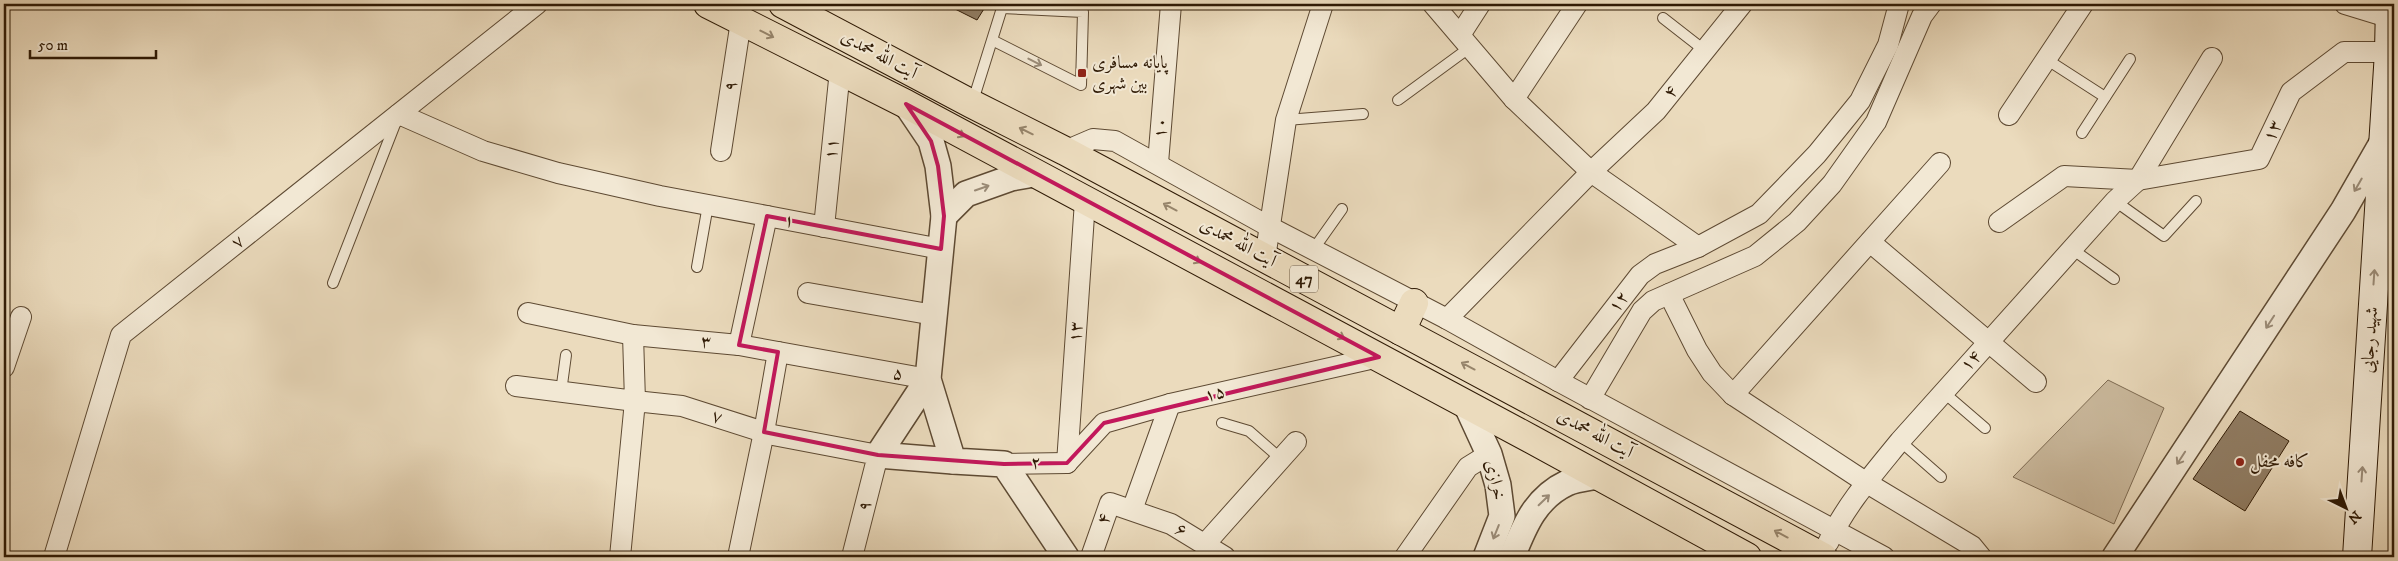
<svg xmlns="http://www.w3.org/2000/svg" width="2398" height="561" viewBox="0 0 2398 561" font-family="'IM FELL DW Pica',Amiri,serif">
<rect width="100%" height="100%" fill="#ebdbbd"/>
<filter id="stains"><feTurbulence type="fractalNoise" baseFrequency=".004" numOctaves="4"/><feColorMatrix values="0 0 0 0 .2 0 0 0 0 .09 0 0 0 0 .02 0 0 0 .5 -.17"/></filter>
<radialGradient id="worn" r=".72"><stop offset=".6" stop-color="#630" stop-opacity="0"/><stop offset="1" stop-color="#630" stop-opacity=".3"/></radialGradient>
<polygon fill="#cbba9e" stroke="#7d6a52" points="2108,380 2164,408 2114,524 2013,477"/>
<g fill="#917e65" stroke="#2f1a05">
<polygon points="945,4 987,4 977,20"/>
<polygon points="2240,411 2289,441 2245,511 2193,479"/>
</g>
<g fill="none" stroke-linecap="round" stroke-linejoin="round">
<g stroke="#5e4a33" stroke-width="12">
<g id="service">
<polyline points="1663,18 1704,50"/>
<polyline points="2046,59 2105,97"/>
<polyline points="1398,100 1469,48"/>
<polyline points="972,104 1002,8 1083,12 1081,85 992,40"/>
<polyline points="1286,120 1363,114"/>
<polyline points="2082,133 2130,59"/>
<polyline points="2115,201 2164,236 2196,201"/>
<polyline points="2072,249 2114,279"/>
<polyline points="1313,250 1342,209"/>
<polyline points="697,267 708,205"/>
<polyline points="333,283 397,119"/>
<polyline points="1942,391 1985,428"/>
<polyline points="561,392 566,355"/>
<polyline points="1222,423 1249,431 1281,459"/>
<polyline points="1900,441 1941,477"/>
</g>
</g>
<g stroke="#5e4a33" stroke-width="22">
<g id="minor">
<polyline points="1433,4 1514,99 1591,172 1698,247"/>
<polyline points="2345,4 2394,19"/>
<polyline points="1460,35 1480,4"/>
<polyline points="1514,99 1577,4"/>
<polyline points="399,114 483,151 558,173 660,196 767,216"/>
<polyline points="2009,115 2083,4"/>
<polyline points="721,151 741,21"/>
<polyline points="1065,151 1093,139 1115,141 1268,226 1447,319 1558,381 1884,557"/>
<polyline points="1158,163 1171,4"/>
<polyline points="1999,222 2064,176 2138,180 2259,159 2291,92 2344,52 2389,52"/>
<polyline points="824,227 840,70"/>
<polyline points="1870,242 2036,382"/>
<polyline points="1265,258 1286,120 1323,4"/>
<polyline points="808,293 934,315"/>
<polyline points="1669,294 1697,350 1712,373 1733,395 1867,483 1972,546 1981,557"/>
<polyline points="528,313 633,335 739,345 928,379"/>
<polyline points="1447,319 1591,172 1656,111 1742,4"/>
<polyline points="739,345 767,216 941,249"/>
<polyline points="4,367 21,317"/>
<polyline points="1558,381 1640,275 1655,264 1698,247 1759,214 1817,154 1860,101 1888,45 1899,4"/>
<polyline points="516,386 635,401 633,335"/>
<polyline points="1733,395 1940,163"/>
<polyline points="1590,399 1642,311 1653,301 1755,256 1797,222 1832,184 1876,122 1922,16 1931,4"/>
<polyline points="1067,463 1104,423 1170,404 1379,357"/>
<polyline points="1067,463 1085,201"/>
<polyline points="1004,464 1067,463"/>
<polyline points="1132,510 1170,404"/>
<path d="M1828 543C1845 506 1874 473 1900 441L2115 201 2138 180 2212 58"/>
<polyline points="1205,544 1296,442"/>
<polyline points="54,557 121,335 537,4"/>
<polyline points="620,557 635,401 682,406 773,435 878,455 852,557"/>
<polyline points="738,557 764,432 778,352"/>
<polyline points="1091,557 1110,503 1171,524 1225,557"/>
<polyline points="1405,557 1468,467 1489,454"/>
</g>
</g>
<g stroke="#5e4a33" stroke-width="28">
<g id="tertiary">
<polyline points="906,104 931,141 938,166 944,216 928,379 953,461 1004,464 1066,557"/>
<polyline points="944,216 966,194 1011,178 1034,174"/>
<polyline points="928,379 878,455 953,461"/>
<polyline points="1466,404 1489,454 1498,485 1502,516 1486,557"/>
<path d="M1512 557C1524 527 1535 498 1567 483 1576 479 1588 478 1598 476"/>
<polyline points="2115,557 2343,211 2382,143"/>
</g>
</g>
<g stroke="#2f1a05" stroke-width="30">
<polyline id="secondary" points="2357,557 2389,52 2390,4"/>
</g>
<g stroke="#2f1a05" stroke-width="30">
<polyline id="primary" points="1401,331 1414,303"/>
</g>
<g stroke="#2f1a05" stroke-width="30">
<g id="trunk">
<polyline points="708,4 906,104 1531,439 1747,557"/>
<polyline points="783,4 972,104 1065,151 1823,557"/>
</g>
</g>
<use href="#service" stroke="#f2e8d4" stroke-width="10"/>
<use href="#minor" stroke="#f2e8d4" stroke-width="20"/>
<use href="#tertiary" stroke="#f2e8d4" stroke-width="25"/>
<use href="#secondary" stroke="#f2e8d4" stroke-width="28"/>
<use href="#primary" stroke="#ebdbbd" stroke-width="28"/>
<use href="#trunk" stroke="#ebdbbd" stroke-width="28"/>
</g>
<defs><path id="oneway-shaft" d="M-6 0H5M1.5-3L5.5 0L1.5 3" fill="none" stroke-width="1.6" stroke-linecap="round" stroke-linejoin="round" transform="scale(1.25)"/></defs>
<g stroke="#96846a">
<use href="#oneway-shaft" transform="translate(767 34) rotate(27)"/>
<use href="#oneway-shaft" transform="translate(1026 131) rotate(-154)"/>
<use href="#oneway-shaft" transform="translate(958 133) rotate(28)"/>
<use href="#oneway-shaft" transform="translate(1170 207) rotate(-152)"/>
<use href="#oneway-shaft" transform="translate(1194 259) rotate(28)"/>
<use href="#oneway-shaft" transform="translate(1338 335) rotate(28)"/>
<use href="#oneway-shaft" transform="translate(1468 366) rotate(-152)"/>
<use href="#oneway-shaft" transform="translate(1781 534) rotate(-152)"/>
</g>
<g stroke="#9a8b77">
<use href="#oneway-shaft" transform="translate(1035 62) rotate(27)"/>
<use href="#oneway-shaft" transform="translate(2358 185) rotate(120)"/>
<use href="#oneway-shaft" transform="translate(982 188) rotate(-19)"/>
<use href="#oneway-shaft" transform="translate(2374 277) rotate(-86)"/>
<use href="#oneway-shaft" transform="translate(2270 322) rotate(123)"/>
<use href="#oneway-shaft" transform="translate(2181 458) rotate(123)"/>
<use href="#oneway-shaft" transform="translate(2362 474) rotate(-86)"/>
<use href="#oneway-shaft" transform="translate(1544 500) rotate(-44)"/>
<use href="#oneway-shaft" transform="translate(1496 532) rotate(112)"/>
</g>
<path fill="none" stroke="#c2185b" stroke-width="4" stroke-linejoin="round" d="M906 104 1379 357 1104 423 1067 463 1004 464 878 455 764 432 778 352 739 345 767 216 941 249 944 216 938 166 931 141Z"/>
<g fill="#8f2418" stroke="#f2e8d4" stroke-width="2">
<rect x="1077" y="68" width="10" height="10" rx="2.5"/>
<circle cx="2240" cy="462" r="5"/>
</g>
<g text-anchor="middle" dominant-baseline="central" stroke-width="4" stroke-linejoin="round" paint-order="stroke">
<rect fill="#f2e8d4" stroke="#6a5843" stroke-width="1" x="1290" y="265.5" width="28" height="27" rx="4"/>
<g font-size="16" font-weight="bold" fill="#2f1a05">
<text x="1304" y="279">47</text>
</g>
<g font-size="18" fill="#2f1a05" stroke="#f2e8d4">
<text transform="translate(879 55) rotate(28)">آیت الله محمدی</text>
<text transform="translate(731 86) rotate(-81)">۹</text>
<text transform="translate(1671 92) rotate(-51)">۴</text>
<text transform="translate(1161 128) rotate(-86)">۱۰</text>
<text transform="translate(2273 131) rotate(-65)">۱۳</text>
<text transform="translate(832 149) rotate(-84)">۱۱</text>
<text transform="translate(789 221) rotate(11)">۱</text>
<text transform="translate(238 242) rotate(-39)">۷</text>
<text transform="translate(1238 243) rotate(28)">آیت الله محمدی</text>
<text transform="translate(1619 302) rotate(-52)">۱۲</text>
<text transform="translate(1076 332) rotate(-86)">۱۳</text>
<text transform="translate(2370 340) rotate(-86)">شهید رجایی</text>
<text transform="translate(706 342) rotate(6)">۳</text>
<text transform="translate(1971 361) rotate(-47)">۱۴</text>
<text transform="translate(898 374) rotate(10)">۵</text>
<text transform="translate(1215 394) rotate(-13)">۱۵</text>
<text transform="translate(717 417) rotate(18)">۷</text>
<text transform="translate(1595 434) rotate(28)">آیت الله محمدی</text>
<text transform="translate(1036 463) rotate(-1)">۲</text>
<text transform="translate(1495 480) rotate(77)">خرازی</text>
<text transform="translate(865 506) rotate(-76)">۹</text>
<text transform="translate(1104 519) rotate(-71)">۴</text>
<text transform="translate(1181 530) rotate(30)">۶</text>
</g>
<g font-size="18" fill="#2f1a05" stroke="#f2e8d4" text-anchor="start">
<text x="1092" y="63">پایانه مسافری<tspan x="1092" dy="21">بین شهری</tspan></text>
<text x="2250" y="462">کافه محفل</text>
</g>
</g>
<rect width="2398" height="561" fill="none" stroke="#ebdbbd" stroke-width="20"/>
<rect x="5" y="5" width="2388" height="551" fill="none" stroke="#2f1a05" stroke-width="2.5"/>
<rect x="10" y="10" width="2378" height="541" fill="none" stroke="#2f1a05"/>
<g transform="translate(2346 508) rotate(138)" stroke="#f2e8d4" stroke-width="4" paint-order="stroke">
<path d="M0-4L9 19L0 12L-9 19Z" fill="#2f1a05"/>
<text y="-8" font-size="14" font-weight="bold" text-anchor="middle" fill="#2f1a05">N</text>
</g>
<path d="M30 50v8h126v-8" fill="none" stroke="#2f1a05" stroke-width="2.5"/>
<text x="38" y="50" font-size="15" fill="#2f1a05" stroke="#f2e8d4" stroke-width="4" paint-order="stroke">50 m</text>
<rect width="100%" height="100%" filter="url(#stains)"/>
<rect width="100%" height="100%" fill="url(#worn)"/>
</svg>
